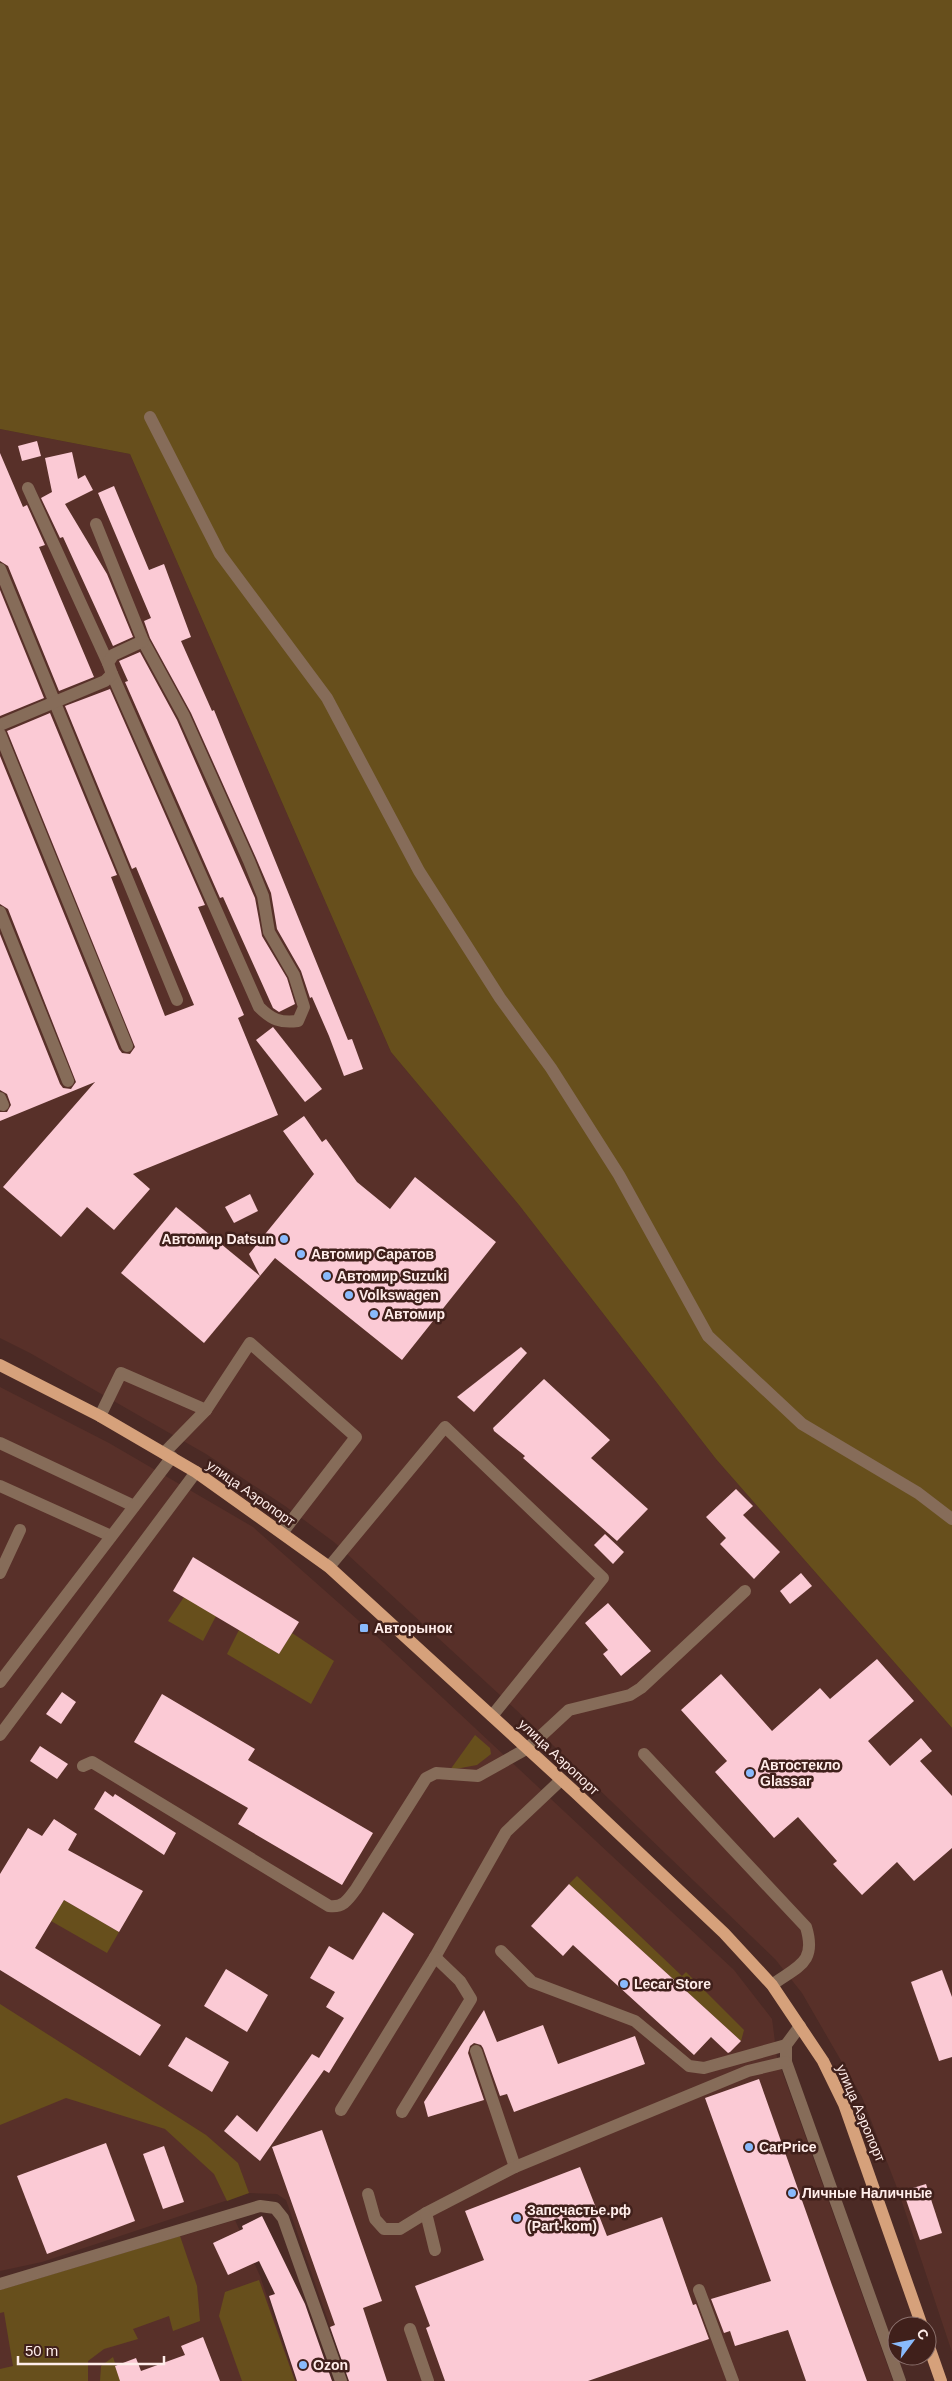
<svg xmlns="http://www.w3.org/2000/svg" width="952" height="2381" viewBox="0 0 952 2381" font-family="Arial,sans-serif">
<rect width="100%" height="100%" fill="#4b2a25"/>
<g fill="#583029">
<polygon points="0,429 130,454 391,1052 519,1205 716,1459 952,1728 952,2352 899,2193 862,2097 802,1993 775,1959 527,1720 334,1542 285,1506 206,1454 30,1353 0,1338"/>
<polygon points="0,1387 109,1443 253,1527 384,1643 734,1970 772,2019 777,2057 893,2381 349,2381 286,2200 277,2194 249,2193 42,2262 0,2271"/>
<polygon points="235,2220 260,2276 296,2381 0,2381 0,2290"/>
</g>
<g fill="#674f1c">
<polygon points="0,0 952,0 952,1728 716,1459 519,1205 391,1052 130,454 0,429"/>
<polygon points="184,1597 216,1616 203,1641 168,1621"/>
<polygon points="239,1630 279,1654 292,1633 334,1661 311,1704 227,1654"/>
<polygon points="475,1735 490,1748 491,1754 477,1765 450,1770"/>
<polygon points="577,1876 682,1976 686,1972 744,2030 741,2041 569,1884"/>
<polygon points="64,1900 119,1932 107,1953 51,1921"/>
<polygon points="0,2004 206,2135 238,2163 249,2193 227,2201 214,2174 165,2129 66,2098 0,2125"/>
<polygon points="180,2236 197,2286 200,2321 173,2331 169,2316 133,2329 138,2339 104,2349 88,2361 88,2381 0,2381 0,2369 13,2366 4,2312 0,2313 0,2290"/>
<polygon points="259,2280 295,2381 242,2381 219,2316 225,2292"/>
<polygon points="113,2357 121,2381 100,2381 101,2366"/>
</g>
<g fill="#fbcad5">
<polygon points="37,441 41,456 22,461 18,446"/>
<polygon points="72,452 78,479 85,475 93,490 65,504 107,574 133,637 113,646 63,537 60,538 41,498 52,492 45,458"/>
<polygon points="0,453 23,507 27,505 45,545 39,547 94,677 59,691 8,566 0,561"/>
<polygon points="114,486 149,570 164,564 191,637 181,641 212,711 214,710 348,1040 352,1039 363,1069 344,1076 329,1036 312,997 310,998 301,971 277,929 271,893 256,858 191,713 150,638 144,621 151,618 98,493"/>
<polygon points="0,590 44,698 0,716"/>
<polygon points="140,652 177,720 255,898 262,936 287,978 295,1004 279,1012 273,1008 223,897 220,898 125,682 128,681 119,661"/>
<polygon points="110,689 205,905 198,907 244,1015 238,1018 278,1115 133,1174 150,1189 114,1230 87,1207 61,1237 3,1187 95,1082 0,1121 0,1112 7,1112 11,1105 7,1094 0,1090 0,934 60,1084 63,1088 71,1089 76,1082 8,909 0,904 0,756 119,1049 122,1053 130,1054 135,1047 7,731 50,713 117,875 111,877 165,1016 194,1005 136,867 132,869 65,706"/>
<polygon points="273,1027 322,1089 305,1102 256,1040"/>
<polygon points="304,1116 322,1142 326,1139 357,1182 390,1209 415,1177 496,1242 402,1360 275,1258 260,1276 249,1254 314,1174 283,1131"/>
<polygon points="250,1194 258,1211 234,1223 225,1207"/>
<polygon points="176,1207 260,1276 204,1343 121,1273"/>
<polygon points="521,1347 527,1353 474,1412 457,1397"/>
<polygon points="544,1379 610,1440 591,1458 648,1509 617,1541 523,1458 525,1456 494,1431 493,1428"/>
<polygon points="736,1489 753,1506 743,1515 780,1552 754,1579 720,1544 726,1538 706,1517"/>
<polygon points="605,1534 624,1552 613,1564 594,1545"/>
<polygon points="193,1557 299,1622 279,1654 173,1591"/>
<polygon points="801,1573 812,1586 790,1604 780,1591"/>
<polygon points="608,1603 651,1651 621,1676 603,1654 608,1650 585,1623"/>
<polygon points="877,1659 914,1701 868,1741 890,1766 921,1738 932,1751 920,1761 952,1796 952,1848 914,1881 897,1862 862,1895 833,1864 837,1861 798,1817 774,1838 715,1772 727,1761 681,1710 721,1674 772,1731 820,1688 830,1699"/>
<polygon points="62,1692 76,1702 61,1724 46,1714"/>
<polygon points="162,1694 255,1749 248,1760 373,1833 342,1885 238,1824 248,1808 134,1742"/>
<polygon points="40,1746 68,1764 57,1779 30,1761"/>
<polygon points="105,1791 113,1797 115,1794 176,1833 164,1855 94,1809"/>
<polygon points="54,1819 77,1834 68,1850 143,1891 119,1932 64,1900 35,1948 161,2025 140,2056 0,1970 0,1874 28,1828 42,1836"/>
<polygon points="569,1884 741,2041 730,2052 728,2053 711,2037 694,2055 573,1945 563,1956 531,1926"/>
<polygon points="383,1912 414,1934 329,2073 324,2070 260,2161 224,2131 237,2115 257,2132 312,2054 319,2058 344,2018 326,2007 335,1992 310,1978 329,1946 353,1960"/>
<polygon points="226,1969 268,1995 247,2032 204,2006"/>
<polygon points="942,1970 952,1997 952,2057 939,2061 911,1982"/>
<polygon points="484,2010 497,2042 543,2025 558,2064 635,2036 645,2064 514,2112 507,2094 500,2096 483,2048 481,2045 474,2043 470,2046 468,2053 484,2100 428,2117 424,2102"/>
<polygon points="186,2037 229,2062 212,2092 168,2066"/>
<polygon points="759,2079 832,2285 867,2381 806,2381 788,2330 735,2346 730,2331 724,2333 711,2299 771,2281 705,2098"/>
<polygon points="322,2130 382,2301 363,2308 387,2381 349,2381 330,2327 335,2325 272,2147"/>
<polygon points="106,2143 135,2221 47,2254 17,2176"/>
<polygon points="164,2146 184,2202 163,2209 143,2154"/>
<polygon points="580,2167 607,2236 662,2217 693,2305 696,2304 709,2339 588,2381 445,2381 426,2328 430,2326 415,2286 484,2260 465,2211"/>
<polygon points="926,2184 942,2233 920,2240 903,2191"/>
<polygon points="262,2216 305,2304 332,2381 297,2381 269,2296 275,2294 259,2261 228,2275 213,2243 243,2229 242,2226"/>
<polygon points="203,2337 220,2381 120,2381 115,2366 136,2358 141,2371 185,2355 181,2346"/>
</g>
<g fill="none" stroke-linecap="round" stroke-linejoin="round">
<g stroke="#866c59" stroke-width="12">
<polyline points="150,417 220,554 327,698 419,871 500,998 551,1068 619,1175 708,1336 802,1424 918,1493 952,1519"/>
<polyline points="28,488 108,663"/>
<path d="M96 524 143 641 184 716 249 861 263 896 269 932 294 975 304 1007 298 1021C280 1023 272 1020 259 1007L112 674"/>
<polyline points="0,569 177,1000"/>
<polyline points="0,725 105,681 112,674 108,663 113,655 143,641"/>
<polyline points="0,734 127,1046"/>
<polyline points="0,912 68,1081"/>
<polyline points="0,1098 3,1105"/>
<polyline points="100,1416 121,1373 206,1410"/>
<polyline points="0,1443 134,1506"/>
<polyline points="164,1453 206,1410 250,1343 356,1437 282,1533"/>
<polyline points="0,1486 111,1536"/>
<polyline points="329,1567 445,1427 603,1578 492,1716"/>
<polyline points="0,1573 20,1530"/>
<polyline points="0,1682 172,1457"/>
<polyline points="0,1735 196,1472"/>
<path d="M644 1754 806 1927C817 1963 798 1966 772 1985"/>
<path d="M83 1766 92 1762 329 1906C343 1908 348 1900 356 1889L426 1778 436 1773 478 1776 528 1748 569 1710 630 1695 641 1688 745 1591"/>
<polyline points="501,1951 532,1982 635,2021 689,2066 704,2068 786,2045"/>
<polyline points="800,2026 786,2045 786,2062 900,2381"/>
<polyline points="476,2051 515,2167"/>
<polyline points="341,2110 435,1957 506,1832 561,1780"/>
<polyline points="402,2112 471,1999 460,1981 435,1957"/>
<polyline points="368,2194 375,2219 384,2229 400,2229 426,2213"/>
<polyline points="435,2250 426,2213 515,2167 748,2071 786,2062"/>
<polyline points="0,2284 260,2206 275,2208 283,2218 341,2381"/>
<polyline points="699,2290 733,2381"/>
<polyline points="410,2329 428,2381"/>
</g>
<g stroke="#d6a17b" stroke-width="12">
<polyline points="0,1365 100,1416 196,1472 329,1567 577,1794 724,1933 772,1985 823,2061 844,2104 922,2326"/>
<polyline points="927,2341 941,2381"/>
</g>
</g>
<g fill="#89bafc" stroke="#40201b" stroke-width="2">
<circle cx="284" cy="1239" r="5"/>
<circle cx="301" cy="1254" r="5"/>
<circle cx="327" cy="1276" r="5"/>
<circle cx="349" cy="1295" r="5"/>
<circle cx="374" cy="1314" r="5"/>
<rect x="359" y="1623" width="10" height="10" rx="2.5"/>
<circle cx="750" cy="1773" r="5"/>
<circle cx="624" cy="1984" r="5"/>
<circle cx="749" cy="2147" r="5"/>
<circle cx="792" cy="2193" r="5"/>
<circle cx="517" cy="2218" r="5"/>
<circle cx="303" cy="2365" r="5"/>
</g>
<g text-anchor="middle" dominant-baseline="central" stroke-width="5" stroke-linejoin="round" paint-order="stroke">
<g font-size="14" font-weight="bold" fill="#ffedea" stroke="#40201b" text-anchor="start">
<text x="274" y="1239" text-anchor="end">Автомир Datsun</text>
<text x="311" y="1254">Автомир Саратов</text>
<text x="337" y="1276">Автомир Suzuki</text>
<text x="359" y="1295">Volkswagen</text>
<text x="384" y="1314">Автомир</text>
<text x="374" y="1628">Авторынок</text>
<text x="760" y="1765">Автостекло<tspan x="760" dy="16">Glassar</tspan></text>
<text x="634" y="1984">Lecar Store</text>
<text x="759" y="2147">CarPrice</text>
<text x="802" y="2193">Личные Наличные</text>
<text x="527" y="2210">Запсчастье.рф<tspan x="527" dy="16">(Part-kom)</tspan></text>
<text x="313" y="2365">Ozon</text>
</g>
<g font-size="14" fill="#ffedea" stroke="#40201b">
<text transform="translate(251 1493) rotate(35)">улица Аэропорт</text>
<text transform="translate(559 1757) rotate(43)">улица Аэропорт</text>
<text transform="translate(861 2113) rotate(67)">улица Аэропорт</text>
</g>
</g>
<g transform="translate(912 2341) rotate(58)"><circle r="24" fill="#40201b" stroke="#8c726e"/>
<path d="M0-4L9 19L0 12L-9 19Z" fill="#89bafc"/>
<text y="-8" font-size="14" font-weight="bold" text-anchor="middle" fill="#ffedea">С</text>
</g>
<path d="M18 2356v8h146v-8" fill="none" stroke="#ffedea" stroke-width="2.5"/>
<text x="25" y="2356" font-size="15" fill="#ffedea" stroke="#40201b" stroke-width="4" paint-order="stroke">50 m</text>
</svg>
